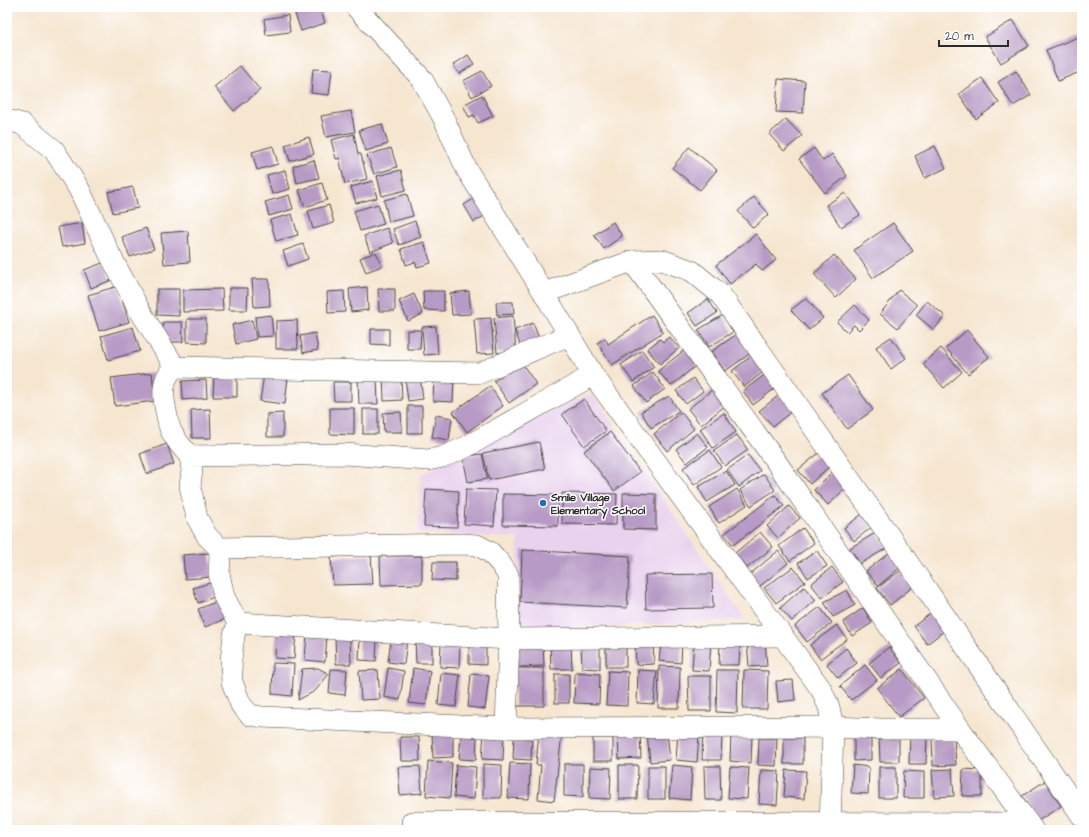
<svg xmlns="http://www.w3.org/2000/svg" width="1089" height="837" viewBox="0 0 1089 837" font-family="'Architects Daughter',sans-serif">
<rect width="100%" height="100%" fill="#fff"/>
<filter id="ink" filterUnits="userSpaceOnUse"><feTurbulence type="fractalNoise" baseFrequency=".025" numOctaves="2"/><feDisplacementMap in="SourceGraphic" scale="8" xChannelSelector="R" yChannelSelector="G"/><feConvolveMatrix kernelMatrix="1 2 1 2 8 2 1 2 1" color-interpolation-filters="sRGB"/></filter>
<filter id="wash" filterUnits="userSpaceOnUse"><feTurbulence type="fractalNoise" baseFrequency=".012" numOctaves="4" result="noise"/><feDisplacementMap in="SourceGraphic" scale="16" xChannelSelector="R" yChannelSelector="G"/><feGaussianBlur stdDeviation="0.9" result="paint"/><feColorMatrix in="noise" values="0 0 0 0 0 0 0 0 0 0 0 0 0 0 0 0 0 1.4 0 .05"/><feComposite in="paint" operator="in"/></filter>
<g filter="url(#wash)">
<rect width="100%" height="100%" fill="#f6e6d0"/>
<polygon fill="#e9d2ee" points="592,393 745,620 517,631 518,538 418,533 421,474"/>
<g id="blocks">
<g fill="#b79ac5">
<polygon points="307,7 320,7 325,23 301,31 294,11"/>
<polygon points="288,15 290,32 266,35 264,19"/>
<polygon points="1013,20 1029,46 1001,63 985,37"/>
<polygon points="1078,37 1082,47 1082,71 1058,81 1046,50"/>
<polygon points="468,55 474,64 459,74 453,65"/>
<polygon points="240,66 260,90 234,111 214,87"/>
<polygon points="313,69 332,70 329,95 311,93"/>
<polygon points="482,71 491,86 472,97 463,81"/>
<polygon points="1016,71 1031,95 1013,106 998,82"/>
<polygon points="982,78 999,103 976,119 959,94"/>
<polygon points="778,79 805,81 803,113 776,112"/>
<polygon points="482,95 493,116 478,123 474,115 469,117 463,105"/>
<polygon points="351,111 355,132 326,137 321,116"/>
<polygon points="786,119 802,136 784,151 769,134"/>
<polygon points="382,124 388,144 366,151 359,130"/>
<polygon points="354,134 358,154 361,154 367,179 345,184 339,158 336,159 331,140"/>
<polygon points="309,137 314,154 290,161 285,145"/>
<polygon points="273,146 278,164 257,170 252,152"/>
<polygon points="935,146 946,168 925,178 915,156"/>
<polygon points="689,147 717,170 700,190 672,168"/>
<polygon points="391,148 397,167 374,174 367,155"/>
<polygon points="814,148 823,161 832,154 847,176 825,193 799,159"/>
<polygon points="314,160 319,178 297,183 293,166"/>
<polygon points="285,170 290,189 272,194 267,175"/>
<polygon points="401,170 406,190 382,196 377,176"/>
<polygon points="373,181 377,198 356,203 351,187"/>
<polygon points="322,183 327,200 305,207 299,190"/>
<polygon points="133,187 138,208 113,213 108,192"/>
<polygon points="845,193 860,215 841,227 826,205"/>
<polygon points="407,194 413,216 389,222 384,200"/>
<polygon points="289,195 293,209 269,216 265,202"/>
<polygon points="478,196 488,214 474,222 464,205"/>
<polygon points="754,197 769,214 753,228 738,211"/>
<polygon points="378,204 384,224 360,231 354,211"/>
<polygon points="329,205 334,223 313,229 308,211"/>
<polygon points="292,214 298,235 276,241 270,220"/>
<polygon points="415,221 421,237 399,245 393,229"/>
<polygon points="613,222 622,236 604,249 594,235"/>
<polygon points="82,223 85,243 62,247 58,227"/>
<polygon points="893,223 913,251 873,278 854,250"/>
<polygon points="146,228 154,249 130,257 122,237"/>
<polygon points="387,228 393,243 370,252 364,236"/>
<polygon points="188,231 190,262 164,264 161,233"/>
<polygon points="756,234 776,260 762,271 756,264 730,284 716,265"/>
<polygon points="424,242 431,263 417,267 415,262 406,265 401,249"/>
<polygon points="303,244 308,259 288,266 283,251"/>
<polygon points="376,252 382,266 366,272 360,258"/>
<polygon points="834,255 856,279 836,298 814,274"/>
<polygon points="105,262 112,280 91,288 84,270"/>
<polygon points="252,279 269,279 270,306 254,307"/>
<polygon points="118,286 129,322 99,331 88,295"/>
<polygon points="367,287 368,310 351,312 349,289"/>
<polygon points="229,288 248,288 247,310 229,310"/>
<polygon points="157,289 179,289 179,316 157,315"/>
<polygon points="222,289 223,311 183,312 183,290"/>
<polygon points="378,289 395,289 395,311 379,311"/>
<polygon points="899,290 917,305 898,328 880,314"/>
<polygon points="344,291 345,312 328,313 327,292"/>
<polygon points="423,291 444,291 444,311 424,310"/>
<polygon points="469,291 471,314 452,315 450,293"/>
<polygon points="414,294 423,314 408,321 399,301"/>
<polygon points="806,298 823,318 809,330 791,310"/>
<polygon points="708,299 717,313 697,326 688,313"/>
<polygon points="927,301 945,316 934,330 916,315"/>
<polygon points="496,302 513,302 514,314 497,315"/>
<polygon points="855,305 869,320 859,330 854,325 847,332 837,322"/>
<polygon points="271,315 273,336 257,337 255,317"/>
<polygon points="652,315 663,332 612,365 597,343 605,338 608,344"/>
<polygon points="723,315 733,332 709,347 698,330"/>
<polygon points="513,316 516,351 497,353 494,318"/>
<polygon points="491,318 494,353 477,354 474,319"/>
<polygon points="187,319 206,319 206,343 187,342"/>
<polygon points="252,320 256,339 236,344 232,325"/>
<polygon points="297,320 298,349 276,349 276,321"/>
<polygon points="163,322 182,322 183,342 163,342"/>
<polygon points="533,323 540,341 521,348 515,330"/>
<polygon points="436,326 438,354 424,355 422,327"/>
<polygon points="133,327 140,351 108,360 101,336"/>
<polygon points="371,329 389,329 389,345 371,344"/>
<polygon points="407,330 421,330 420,349 407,349"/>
<polygon points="967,330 989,357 968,374 946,348"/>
<polygon points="740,332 754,351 725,371 711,352"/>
<polygon points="315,333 318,350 303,353 300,336"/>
<polygon points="669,337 679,348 660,364 647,349 660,339 663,342"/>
<polygon points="891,337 906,358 891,369 876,347"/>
<polygon points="687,348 699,363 671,386 658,371"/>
<polygon points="941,348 962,372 944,388 923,364"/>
<polygon points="642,350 654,367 633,382 621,365"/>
<polygon points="755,353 767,369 744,387 732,371"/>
<polygon points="521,362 536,384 509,403 494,381"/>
<polygon points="653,372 665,389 646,403 634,386"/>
<polygon points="152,373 155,401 115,406 111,378"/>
<polygon points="767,373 777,387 753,405 743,391"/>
<polygon points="214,374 237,374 237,397 213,397"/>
<polygon points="264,374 288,377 285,404 260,401"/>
<polygon points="420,375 423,399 408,401 405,377"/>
<polygon points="848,375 873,410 847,429 822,393"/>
<polygon points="401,376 402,400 384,401 383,377"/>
<polygon points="434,377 454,378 453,402 433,401"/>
<polygon points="377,378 378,404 359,404 358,379"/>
<polygon points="693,378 703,391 686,404 676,391"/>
<polygon points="206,380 207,398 183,400 182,381"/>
<polygon points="333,382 351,382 351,401 334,401"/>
<polygon points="490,386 503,406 467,432 453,412"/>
<polygon points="713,389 726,405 701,425 688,409"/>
<polygon points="783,392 796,408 773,426 759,411"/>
<polygon points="669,396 679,411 651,428 641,412"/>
<polygon points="584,399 606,431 584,446 562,414"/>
<rect x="408" y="406" width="14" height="27"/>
<polygon points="330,408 354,408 354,435 330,434"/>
<polygon points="210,409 211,438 192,438 191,410"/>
<rect x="363" y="409" width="15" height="25"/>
<polygon points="401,412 402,432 384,432 383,413"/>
<polygon points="681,412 694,429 667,451 654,434"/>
<polygon points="283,413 283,437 267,437 267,414"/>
<polygon points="724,413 736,432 713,448 700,429"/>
<polygon points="436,415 452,418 449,440 432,437"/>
<polygon points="610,432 640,472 614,491 584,451"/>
<polygon points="697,433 708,447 687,463 676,449"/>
<polygon points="737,435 748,450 725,466 714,451"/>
<polygon points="539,442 545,469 489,480 483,453"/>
<polygon points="167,444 174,464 147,474 140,454"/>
<polygon points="710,450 721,467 694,485 683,468"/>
<polygon points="820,452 831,465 810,484 798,470"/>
<polygon points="482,454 487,479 468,482 463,457"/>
<polygon points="748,455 760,471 739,487 727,470"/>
<polygon points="726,471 735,485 707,502 698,487"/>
<polygon points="833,471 848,486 828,505 814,490"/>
<polygon points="764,474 775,490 751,506 740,490"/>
<polygon points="426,489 459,491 457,527 424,526"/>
<polygon points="466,489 496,490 494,526 464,524"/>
<polygon points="737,489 747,505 719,523 709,507"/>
<polygon points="562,493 617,494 616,525 562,524"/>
<polygon points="623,493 656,494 656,530 623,529"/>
<polygon points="503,494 558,495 558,526 503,525"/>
<polygon points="775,495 784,506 733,545 724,534"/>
<polygon points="789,506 800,518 778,538 767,526"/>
<polygon points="866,511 876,524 854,541 844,528"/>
<polygon points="803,528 814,543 790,561 779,546"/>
<polygon points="760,532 773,547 747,568 735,553"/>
<polygon points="877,532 887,548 860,564 850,548"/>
<polygon points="522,550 630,556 627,608 520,602"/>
<polygon points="778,551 788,563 759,587 749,575"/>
<polygon points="817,551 827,566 808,578 798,563"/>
<polygon points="890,552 902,566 878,586 866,571"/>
<polygon points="210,553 212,577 185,579 183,555"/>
<polygon points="371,555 373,584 333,585 331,557"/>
<polygon points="380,556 422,556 422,584 381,585"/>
<polygon points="433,562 456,562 456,581 432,580"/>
<polygon points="793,567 805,582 776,603 764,588"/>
<polygon points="832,567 843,582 822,598 811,584"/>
<polygon points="901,570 914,586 890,605 877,588"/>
<polygon points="712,574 713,608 646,609 645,575"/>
<polygon points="213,582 217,596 198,603 193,588"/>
<polygon points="804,587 816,600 792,621 780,608"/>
<polygon points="847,590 855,605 833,617 824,602"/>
<polygon points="223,599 230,617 205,627 198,609"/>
<polygon points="820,607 832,623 807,642 795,626"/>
<polygon points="863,608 872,623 852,636 843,622"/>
<polygon points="931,613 944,631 927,644 914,626"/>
<polygon points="837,625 847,639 820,659 810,645"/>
<polygon points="276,632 296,632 294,659 275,658"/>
<polygon points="307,633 327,635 325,662 305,660"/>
<polygon points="350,636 351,664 336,664 335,637"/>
<polygon points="360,636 377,637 376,661 359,660"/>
<polygon points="391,638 407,640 404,664 388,662"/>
<polygon points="415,639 432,639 432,663 416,663"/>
<polygon points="765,640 767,666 749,667 747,641"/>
<polygon points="694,641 711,642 709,671 692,670"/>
<polygon points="441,642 460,643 459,668 440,667"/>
<polygon points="571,642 572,669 551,669 550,643"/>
<polygon points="635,642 653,642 654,664 636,665"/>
<polygon points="720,642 740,642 739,665 719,665"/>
<polygon points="469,643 486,643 486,665 469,664"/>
<polygon points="581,643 600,643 600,669 582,668"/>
<polygon points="661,643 682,644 681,663 659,661"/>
<polygon points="518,644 543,644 544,666 519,667"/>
<rect x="606" y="644" width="20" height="23"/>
<polygon points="889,647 901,663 881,678 869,663"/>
<polygon points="846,648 857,663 838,678 827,664"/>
<polygon points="273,663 294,664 292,696 272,694"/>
<polygon points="865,665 877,680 851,700 840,686"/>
<polygon points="659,666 680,667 679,708 658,708"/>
<polygon points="318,668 329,674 315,691 298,700 302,669"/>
<polygon points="388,668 404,671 400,700 384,697"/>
<polygon points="413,668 430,671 426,705 409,703"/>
<polygon points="514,668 544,668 544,706 515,706"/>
<polygon points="331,669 347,670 345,695 329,693"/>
<polygon points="902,669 924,698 899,717 877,688"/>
<polygon points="378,670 380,699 361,700 359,671"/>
<polygon points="638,670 657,671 654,704 637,703"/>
<polygon points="717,670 738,670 737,713 716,712"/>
<polygon points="744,670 768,671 767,709 743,709"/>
<polygon points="608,671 628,672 627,706 606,705"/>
<polygon points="575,672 600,674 599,704 574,703"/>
<polygon points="441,673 460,675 456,707 438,705"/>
<polygon points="471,674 489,676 485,709 468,707"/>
<rect x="555" y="674" width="14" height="29"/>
<polygon points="688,676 711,676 711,711 689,711"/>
<polygon points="793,680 795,700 778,702 776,681"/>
<polygon points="539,731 562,734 554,801 538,799 541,765 536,765"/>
<polygon points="432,732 453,732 453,757 433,758"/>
<polygon points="640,732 641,758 619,759 618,733"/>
<polygon points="667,732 670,760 650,762 647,734"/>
<polygon points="678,732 699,734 697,762 676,760"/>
<polygon points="484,733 504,734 503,760 482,759"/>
<polygon points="703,733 722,734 721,760 702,760"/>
<polygon points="731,733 752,735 751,763 730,761"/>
<polygon points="879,733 899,733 899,762 880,762"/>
<polygon points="910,733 927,734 926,764 909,764"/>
<polygon points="854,734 871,734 871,760 854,761"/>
<polygon points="461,736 477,737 476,760 459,759"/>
<polygon points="400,737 419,737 420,761 401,761"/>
<polygon points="932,737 954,737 956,765 933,766"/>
<polygon points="514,738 532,739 531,760 513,759"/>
<rect x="593" y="738" width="20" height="23"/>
<polygon points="759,738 777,738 776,766 758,765"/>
<rect x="784" y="738" width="19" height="26"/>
<polygon points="428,761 452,763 450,798 426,796"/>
<polygon points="510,763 530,764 529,799 508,798"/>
<polygon points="483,764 502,765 501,798 483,798"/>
<polygon points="564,764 583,764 583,797 564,796"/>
<polygon points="456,765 476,767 474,799 454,797"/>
<polygon points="619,765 638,765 637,799 619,799"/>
<polygon points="672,765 692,767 690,800 669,798"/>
<polygon points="853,765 869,767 868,794 851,793"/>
<polygon points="420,766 422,793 400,795 398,767"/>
<rect x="648" y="766" width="17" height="33"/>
<polygon points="704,766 720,766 721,800 705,800"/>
<polygon points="590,767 611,768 610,799 589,798"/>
<polygon points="730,767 749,768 747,799 728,798"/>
<rect x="879" y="767" width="17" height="31"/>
<polygon points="952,769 954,796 934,797 932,770"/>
<polygon points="963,769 982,770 982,796 962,796"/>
<polygon points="761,770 779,771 777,805 759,804"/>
<polygon points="786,770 806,771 804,799 784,797"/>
<polygon points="904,771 924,772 924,798 903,798"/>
<polygon points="1045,781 1061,806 1038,821 1022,796"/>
</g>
</g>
</g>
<g filter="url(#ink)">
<use href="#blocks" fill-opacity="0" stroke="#494744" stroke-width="1"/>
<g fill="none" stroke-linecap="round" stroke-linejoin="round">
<g stroke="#494744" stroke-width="22">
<g id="street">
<polyline points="356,7 422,79 444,119 467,170 544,293 593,375 821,689 829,707 833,727 830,830"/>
<polyline points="7,120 22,124 54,150 79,189 110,255 140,311 175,367"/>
<polyline points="632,261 777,463 960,729 1033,830"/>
<polyline points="544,293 632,261 662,260 692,271 720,294 909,564 1082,816"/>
<polyline points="593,375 466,447 443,457 428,460 345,454 190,456 192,470 190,486 197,518 207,536 219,548 220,556 219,573 224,597 238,623 234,635 231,660 232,682 241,705 250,715 262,717 506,728 833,727 882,729 960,729"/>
<path d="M190 456C183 449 176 440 171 431 169 427 168 421 167 416 163 399 160 379 175 367L480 373 569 335"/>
<polyline points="219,548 463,544 477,545 490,552 500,563 508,575 509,639 506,728"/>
<polyline points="238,623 509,639 783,636"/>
<polyline points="412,822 1028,823"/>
</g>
</g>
<use href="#street" stroke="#fff" stroke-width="21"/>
</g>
</g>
<circle fill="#1f6fb2" stroke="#fff" stroke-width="1.5" cx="543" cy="503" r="4"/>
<g text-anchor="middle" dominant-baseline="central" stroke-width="3" stroke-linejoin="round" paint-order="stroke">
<g font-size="11" font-weight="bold" fill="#2b2b2b" stroke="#fff" text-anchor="start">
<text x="551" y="497">Smile Village<tspan x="551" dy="13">Elementary School</tspan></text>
</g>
</g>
<rect width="1089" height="837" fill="none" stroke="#fff" stroke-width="24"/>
<path d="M939 40v6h69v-6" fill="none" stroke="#2b2b2b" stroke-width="2"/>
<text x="945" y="40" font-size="12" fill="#2b2b2b" stroke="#ffffff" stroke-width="3" paint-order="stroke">20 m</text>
</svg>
